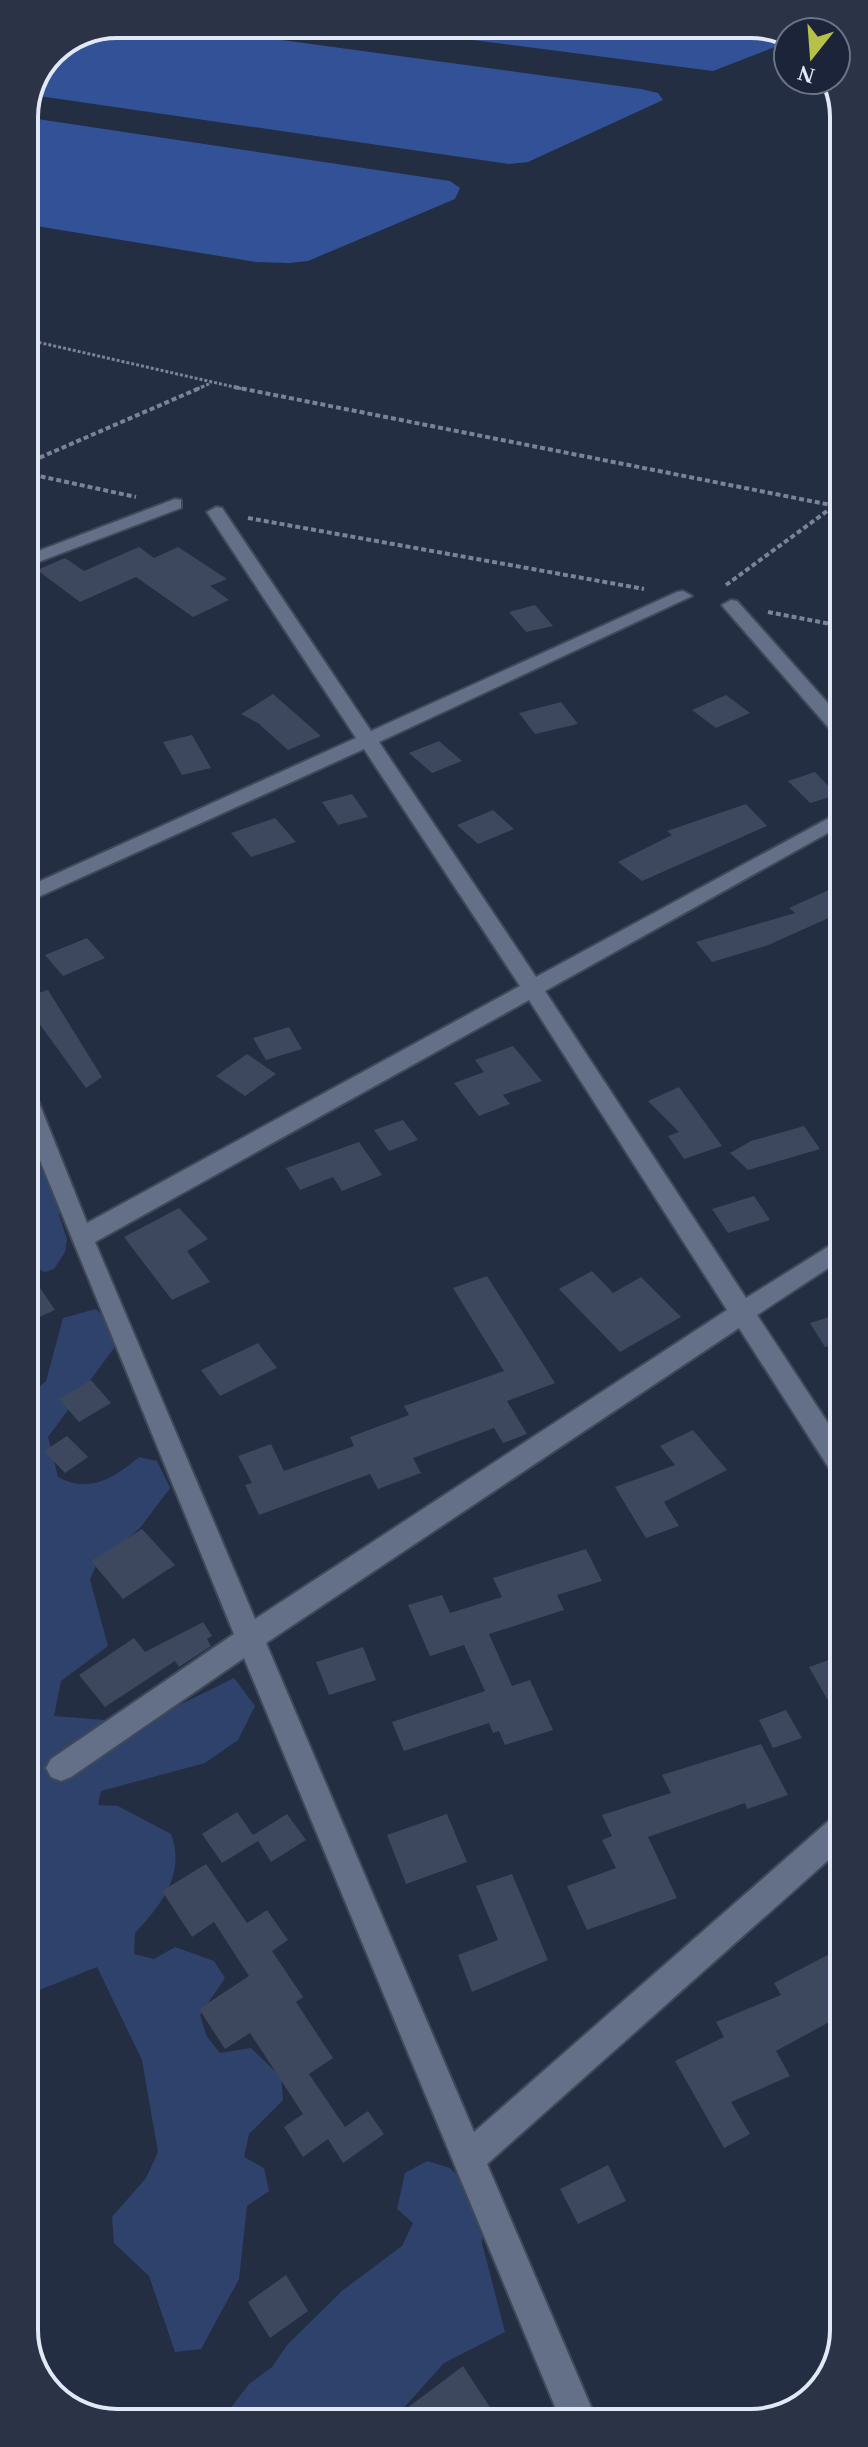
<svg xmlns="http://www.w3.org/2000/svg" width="868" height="2447" viewBox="0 0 868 2447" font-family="Georgia,serif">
<rect width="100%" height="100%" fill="#242e42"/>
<g fill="#2e426b">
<polygon points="26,1125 62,1203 59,1215 67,1239 65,1252 54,1269 45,1272 31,1266 26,1260"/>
<path d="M96 1309 116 1331 117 1344 48 1437 58 1477C90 1494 114 1478 139 1457L157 1461 170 1488 140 1528 96 1565 90 1580 108 1646 61 1681 54 1716 143 1723 234 1678 255 1706 238 1740 205 1763 101 1791 98 1805 118 1806 171 1834C186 1874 161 1905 135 1933L134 1954 154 1959 175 1947 214 1961 225 1978 200 2015 207 2037 220 2053 251 2048 281 2077 283 2100 249 2134 244 2157 264 2168 269 2191 247 2206 239 2279 201 2349 175 2352 149 2276 114 2243 112 2217 146 2178 158 2152 142 2060 97 1967 27 1995 26 1398 46 1381 63 1318Z"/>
<polygon points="427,2161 450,2168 477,2193 484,2217 482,2243 505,2332 444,2363 392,2421 220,2422 249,2384 272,2367 287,2345 343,2290 402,2246 413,2223 397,2209 405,2173"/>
</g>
<g fill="#335196">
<polygon points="117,24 165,24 641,89 658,93 663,100 528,162 509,164 32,95 52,51"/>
<polygon points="348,24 757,24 788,36 788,42 713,71"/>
<polygon points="24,117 450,181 460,188 455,199 308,261 289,263 256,262 24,224"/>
</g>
<g fill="#3d475d">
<polygon points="139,547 154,558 178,547 227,579 210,586 229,600 193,617 136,577 80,602 37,570 65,558 84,571"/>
<polygon points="535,605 553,626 526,632 509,612"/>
<polygon points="273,694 321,736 288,750 258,723 241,714"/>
<polygon points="726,695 750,713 716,728 692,710"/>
<polygon points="561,702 578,724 535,734 519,713"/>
<polygon points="192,735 211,768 182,775 163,742"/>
<polygon points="439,741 462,761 432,773 409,753"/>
<polygon points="815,772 837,795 810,803 788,781"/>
<polygon points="352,794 368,817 338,825 322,802"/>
<polygon points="746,804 767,826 642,881 618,862 672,835 667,831"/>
<polygon points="493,810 514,829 478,844 457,825"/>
<polygon points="275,818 296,842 251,857 231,833"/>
<polygon points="842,884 842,912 766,946 712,962 696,942 795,913 789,908"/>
<polygon points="87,938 105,958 63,976 45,955"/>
<polygon points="48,990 102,1077 86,1088 25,1004 25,997"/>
<polygon points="289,1027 302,1049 266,1060 253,1038"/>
<polygon points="513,1046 542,1081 503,1095 510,1104 479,1116 454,1083 484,1072 475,1060"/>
<polygon points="247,1054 276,1074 245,1096 216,1076"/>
<polygon points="679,1087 722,1146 684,1159 668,1136 679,1132 648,1101"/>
<polygon points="403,1120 418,1140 389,1151 374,1130"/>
<polygon points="804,1126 820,1149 748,1170 730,1153 751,1141"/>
<polygon points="359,1142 382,1175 342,1191 333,1177 300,1190 286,1168"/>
<polygon points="754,1196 770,1220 728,1233 712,1209"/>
<polygon points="179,1208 208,1239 187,1251 210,1282 172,1300 124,1237"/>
<polygon points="26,1267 55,1310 26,1323"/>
<polygon points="592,1271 613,1293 641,1277 681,1317 620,1352 559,1289"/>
<polygon points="487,1276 555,1383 507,1401 527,1434 503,1443 494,1428 413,1458 421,1473 378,1489 370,1474 259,1515 245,1485 252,1483 238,1456 271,1444 284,1471 354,1446 350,1437 409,1415 404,1406 504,1371 453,1288"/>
<polygon points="842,1313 843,1342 825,1347 810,1323"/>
<polygon points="258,1343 277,1368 220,1396 201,1370"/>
<polygon points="91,1380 111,1403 79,1422 59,1399"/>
<polygon points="693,1430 727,1470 664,1502 679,1526 646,1538 615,1487 675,1465 660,1446"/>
<polygon points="67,1436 88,1457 65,1473 44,1451"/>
<polygon points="142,1529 175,1565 123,1599 91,1561"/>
<polygon points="586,1549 602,1581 557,1595 564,1610 489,1634 512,1686 530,1680 553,1730 505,1745 499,1731 493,1733 489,1723 404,1751 392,1722 485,1691 464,1645 430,1656 408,1605 442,1595 450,1613 502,1597 493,1578"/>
<polygon points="203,1622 212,1636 207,1639 211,1646 179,1667 175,1661 105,1707 79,1675 134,1638 145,1652"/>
<polygon points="363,1647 376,1680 329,1695 316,1662"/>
<polygon points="843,1655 843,1727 809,1667"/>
<polygon points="786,1710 802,1738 773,1748 759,1720"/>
<polygon points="761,1744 788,1795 747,1809 745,1803 648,1837 677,1898 587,1930 567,1886 616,1868 602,1840 612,1836 602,1815 671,1793 662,1775"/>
<polygon points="237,1812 253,1835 287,1814 306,1840 271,1862 258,1841 222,1863 202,1834"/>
<polygon points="447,1814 467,1862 406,1884 387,1835"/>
<polygon points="206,1864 247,1923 267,1910 288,1940 272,1951 303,1997 296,2002 333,2058 309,2074 345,2127 368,2111 384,2134 343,2163 328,2139 303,2157 284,2127 303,2114 250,2033 225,2049 199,2009 249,1976 214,1922 192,1937 162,1891"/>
<polygon points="512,1874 548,1960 472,1992 458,1955 498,1940 476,1886"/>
<polygon points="843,1947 844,2014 776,2051 790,2076 731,2102 750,2134 724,2148 675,2061 724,2037 716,2022 781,1995 774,1983"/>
<polygon points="608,2165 626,2201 578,2224 560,2189"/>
<polygon points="286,2275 308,2311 270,2338 248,2302"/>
<polygon points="463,2366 499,2421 390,2421"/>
</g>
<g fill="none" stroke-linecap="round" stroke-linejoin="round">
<g stroke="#404959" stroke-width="4">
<g id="minor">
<polygon points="175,499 181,500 181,508 25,567 25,556"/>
<path d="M216 507 222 508 371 731 677 592 683 591 692 596 379 742 536 977 842 811V825L545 991 746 1298 842 1238V1259L757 1315 843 1446V1479L834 1476 739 1328 266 1643 474 2132 832 1818 843 1814V1847L487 2164 597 2421H561L244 1658 71 1777 61 1781 51 1777 46 1768 51 1759 234 1634 26 1126V1090L34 1092 37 1098 87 1223 520 986 364 749 25 903V888L356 738 207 512ZM529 1000 727 1310 255 1619 95 1242Z"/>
<polygon points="731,600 737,601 842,719 842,737 835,735 725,609 722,605"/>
</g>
</g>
<g stroke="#7b8494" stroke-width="3" stroke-dasharray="3 2" stroke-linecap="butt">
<polyline points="24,339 243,389"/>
<polyline points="197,389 211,383"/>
</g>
<g stroke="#7b8494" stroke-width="4" stroke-dasharray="5 3" stroke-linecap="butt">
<polyline points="234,387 841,507"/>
<polyline points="25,464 202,387"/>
<polyline points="25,473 136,497"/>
<polyline points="248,518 644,589"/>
<polyline points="726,585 834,506"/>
<polyline points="768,612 841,626"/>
</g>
<use href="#minor" fill="#647087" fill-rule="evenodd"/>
</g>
<path d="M0 0H868V2447H0ZM117 38H751A79 79 0 0 1 830 117V2330A79 79 0 0 1 751 2409H117A79 79 0 0 1 38 2330V117A79 79 0 0 1 117 38Z" fill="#2b3447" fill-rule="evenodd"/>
<path fill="none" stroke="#e2e9f6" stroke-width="4" d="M117 38H751A79 79 0 0 1 830 117V2330A79 79 0 0 1 751 2409H117A79 79 0 0 1 38 2330V117A79 79 0 0 1 117 38Z"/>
<g transform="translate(812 56) rotate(197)"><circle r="38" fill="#1b2438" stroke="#6b7384" stroke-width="2"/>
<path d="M0-6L14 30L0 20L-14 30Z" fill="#b6c149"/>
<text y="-12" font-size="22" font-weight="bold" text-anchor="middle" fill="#e2e9f6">N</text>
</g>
</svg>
